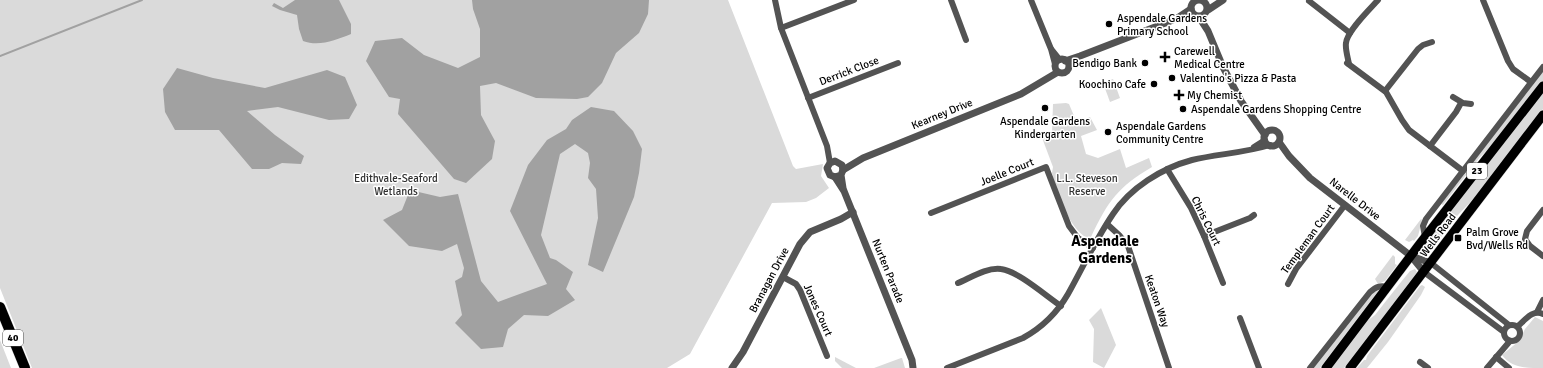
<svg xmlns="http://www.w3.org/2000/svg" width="1543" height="368" viewBox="0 0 1543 368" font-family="Signika,sans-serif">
<rect width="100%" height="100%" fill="#fff"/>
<g fill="#dadada">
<polygon points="0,0 728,0 793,166 796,169 823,164 821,176 829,188 816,198 806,202 772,203 690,354 667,368 32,368 0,288"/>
<polygon points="1543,71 1543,81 1509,125 1495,143 1480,157 1443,205 1441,204"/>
<polygon points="1113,79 1120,98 1110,102 1103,83"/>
<polygon points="1543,91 1543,109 1478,194 1457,216 1429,253 1425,256 1423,255 1422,253 1424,247"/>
<path d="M1066 103 1069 104 1077 123 1090 117 1097 130 1081 136 1086 154 1098 158 1120 149 1126 168 1149 158 1152 167C1118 187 1108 201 1091 237L1087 238C1068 227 1061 198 1053 178L1052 173 1053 167 1041 135 1052 133 1053 104Z"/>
<polygon points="1421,219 1422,220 1418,236 1414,241 1413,240 1409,242 1405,240"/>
<polygon points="1393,255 1395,257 1395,264 1397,265 1385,281 1378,284 1375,279"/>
<polygon points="1415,269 1417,272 1412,281 1344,368 1330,368 1363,324 1375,315 1401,282 1410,271"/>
<polygon points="1422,285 1425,287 1421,295 1388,342 1367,368 1357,368 1364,360 1366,360 1367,356 1420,286"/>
<polygon points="1379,290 1320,368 1313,368 1372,293"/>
<polygon points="1101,308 1116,345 1104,368 1093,362 1094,329 1089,320"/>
<path d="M1535 317 1543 321V368C1527 368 1511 368 1502 355L1519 341 1525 329Z"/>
<polygon points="0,340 11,368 0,368"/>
<polygon points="835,357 856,368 842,368 835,361"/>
<polygon points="902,358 905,368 874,368 901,358"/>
</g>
<g fill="#a1a1a1">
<path d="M295 0H339L351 24V34C336 40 319 47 303 41L299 29 297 15 280 10 272 6 274 3 283 8Z"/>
<polygon points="472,0 649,0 648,14 639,33 616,53 602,83 588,97 577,99 536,98 496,83 480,86 481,115 495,141 492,159 466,183 454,179 398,114 400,99 389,97 366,61 375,41 402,38 424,55 458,68 480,57 480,29 473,9"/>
<polygon points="177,68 213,78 265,88 327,70 345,77 357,105 349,119 329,120 278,107 247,111 275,135 304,156 301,164 282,163 269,169 252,169 219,130 175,130 165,112 163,89"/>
<polygon points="591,107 614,111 633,131 642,149 639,173 634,197 603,272 588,265 598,218 596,189 588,178 590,163 588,153 575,144 560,154 541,235 550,258 556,260 573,272 566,289 575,300 548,316 524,315 508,329 503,347 481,349 455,323 462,315 455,281 462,277 464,268 457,244 442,251 409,246 383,220 402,210 410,190 440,197 458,194 481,281 498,302 547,284 510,211 528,165 547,140 566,129 572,120"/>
</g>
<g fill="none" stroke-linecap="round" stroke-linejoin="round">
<polyline stroke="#a1a1a1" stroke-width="2" points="0,56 142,0"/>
<g stroke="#dbdbdb" stroke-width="10">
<g id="primary">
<polyline points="1326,368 1419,245 1543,86"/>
<polyline points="1350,368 1543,115"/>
</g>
</g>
<g stroke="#dbdbdb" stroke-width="11">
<polyline id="trunk" points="0,307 25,368"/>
</g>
<g stroke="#535353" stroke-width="6">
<polyline points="775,0 781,28 827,146 830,163"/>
<polyline points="951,0 966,40"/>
<polyline points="1031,0 1051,49 1055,64"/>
<polyline points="1195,0 1195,1"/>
<polyline points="1483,0 1508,61 1513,69 1531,82"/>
<polyline points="1309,1 1350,33"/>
<polyline points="781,28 854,0"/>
<polyline points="1052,50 1060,60"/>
<polyline points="1347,63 1386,92 1402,120 1409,130 1463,171"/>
<path d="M1349 64C1348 58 1345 49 1346 43 1347 31 1370 9 1378 0"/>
<polyline points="1385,91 1418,49 1423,45 1432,42"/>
<polyline points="1453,97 1463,103 1471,104"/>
<polyline points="808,98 898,63"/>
<polyline points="1430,146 1456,112 1461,103"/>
<polyline points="1254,147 1265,140"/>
<polyline points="1167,169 1191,208 1204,236 1223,283"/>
<polyline points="1543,210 1527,231 1525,239 1530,246 1543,256"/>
<polyline points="931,213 1046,167 1069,226 1078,238 1093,248"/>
<polyline points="1107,224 1119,235 1128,246 1169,368"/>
<polyline points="1204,236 1250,218 1254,215"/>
<polyline points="1425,237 1423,226 1426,219 1543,67"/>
<polyline points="1431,263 1509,325"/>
<polyline points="1424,272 1504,332"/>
<polyline points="783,277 796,284 800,290 827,356"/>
<path d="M958 283C970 278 987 267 1001 269 1018 271 1046 296 1061 306"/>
<polyline points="1288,284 1296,269 1345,205"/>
<polyline points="1537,312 1543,300"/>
<polyline points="1240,318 1259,368"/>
<circle cx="1512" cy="333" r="8"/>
<path d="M1518 326C1525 320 1533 309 1543 314"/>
<polyline points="1496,357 1509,368"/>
<polyline points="1420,362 1428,368"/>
<path d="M947 368 1023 338C1043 327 1057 313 1068 294 1083 267 1096 239 1113 214 1130 188 1162 168 1192 160 1217 154 1244 153 1270 145"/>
<path d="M1310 368 1370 292C1376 287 1380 285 1387 287"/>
<polyline points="1487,368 1510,341"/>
</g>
<g stroke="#535353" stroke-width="7">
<circle cx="1199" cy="8" r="8"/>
<polyline points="1208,10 1223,0"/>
<polyline points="1199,17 1208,31 1223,67 1241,101 1265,135"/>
<circle cx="1062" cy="66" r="7"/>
<polyline points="1065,61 1080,56 1168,22 1179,17 1191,9"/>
<circle cx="1272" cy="138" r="8"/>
<polyline points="1279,142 1289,156 1310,178 1411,256 1431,263"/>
<polyline points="843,170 863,158 1021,94 1058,72"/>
<polyline points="841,175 835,177 830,175 827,168 830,163 835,161 842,165 843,170 841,175 843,188"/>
<polyline points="835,177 844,191 912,360 913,368"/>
<polyline points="1411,256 1424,272"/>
<polyline points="732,368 743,352 800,244 810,232 841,219 853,212"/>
</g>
<use href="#primary" stroke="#000" stroke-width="9"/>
<use href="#trunk" stroke="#000" stroke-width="10"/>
</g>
<g fill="#000" stroke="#fff" stroke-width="1.5">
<circle cx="1109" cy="24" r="4"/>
<path d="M1163 51h4v4h4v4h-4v4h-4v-4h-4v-4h4z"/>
<circle cx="1145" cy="63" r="4"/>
<circle cx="1172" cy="78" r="4"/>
<circle cx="1154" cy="84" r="4"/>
<path d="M1177 89h4v4h4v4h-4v4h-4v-4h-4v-4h4z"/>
<circle cx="1045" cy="108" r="4"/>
<circle cx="1183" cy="109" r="4"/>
<circle cx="1108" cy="132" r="4"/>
<rect x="1454" y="234" width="8" height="8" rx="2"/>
</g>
<g text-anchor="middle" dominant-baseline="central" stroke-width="3" stroke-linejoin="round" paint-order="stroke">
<g fill="#fff" stroke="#4c4c4c" stroke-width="1">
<rect x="1467" y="163" width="20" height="16" rx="3"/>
<rect x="3" y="330" width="20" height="16" rx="3"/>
</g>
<g font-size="10" font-weight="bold" fill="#000">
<text x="1477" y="171">23</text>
<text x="13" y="338">40</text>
</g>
<g font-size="11" fill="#000" stroke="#fff" text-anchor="start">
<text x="1117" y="18">Aspendale Gardens<tspan x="1117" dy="13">Primary School</tspan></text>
<text x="1174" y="51">Carewell<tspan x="1174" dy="13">Medical Centre</tspan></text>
<text x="1137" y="63" text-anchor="end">Bendigo Bank</text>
<text x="1180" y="78">Valentino's Pizza &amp; Pasta</text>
<text x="1146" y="84" text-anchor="end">Koochino Cafe</text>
<text x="1187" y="95">My Chemist</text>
<text x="1191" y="109">Aspendale Gardens Shopping Centre</text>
<text x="1045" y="121" text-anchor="middle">Aspendale Gardens<tspan x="1045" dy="13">Kindergarten</tspan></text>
<text x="1116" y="126">Aspendale Gardens<tspan x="1116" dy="13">Community Centre</tspan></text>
<text x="1466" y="232">Palm Grove<tspan x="1466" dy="13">Bvd/Wells Rd</tspan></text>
</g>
<g font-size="11" fill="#000" stroke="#fff">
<text transform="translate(849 71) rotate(-21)">Derrick Close</text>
<text transform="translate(942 114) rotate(-22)">Kearney Drive</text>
<text transform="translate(1007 172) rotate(-22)">Joelle Court</text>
<text transform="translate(1355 199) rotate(38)">Narelle Drive</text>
<text transform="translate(1206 221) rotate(64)">Chris Court</text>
<text transform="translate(1438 235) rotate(-53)">Wells Road</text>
<text transform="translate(1308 239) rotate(-54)">Templeman Court</text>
<text transform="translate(888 271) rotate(68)">Nurten Parade</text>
<text transform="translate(769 280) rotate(-62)">Branagan Drive</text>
<text transform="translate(1157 301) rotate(71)">Keaton Way</text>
<text transform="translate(818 310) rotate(66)">Jones Court</text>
</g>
<g font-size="11" fill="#313131" stroke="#fff">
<text x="396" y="178">Edithvale-Seaford<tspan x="396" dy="13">Wetlands</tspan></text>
<text x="1087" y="178">L.L. Steveson<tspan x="1087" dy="13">Reserve</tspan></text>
</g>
<g font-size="15" font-weight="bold" fill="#000" stroke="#fff">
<text x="1105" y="241">Aspendale<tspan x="1105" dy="17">Gardens</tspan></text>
</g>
</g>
</svg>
